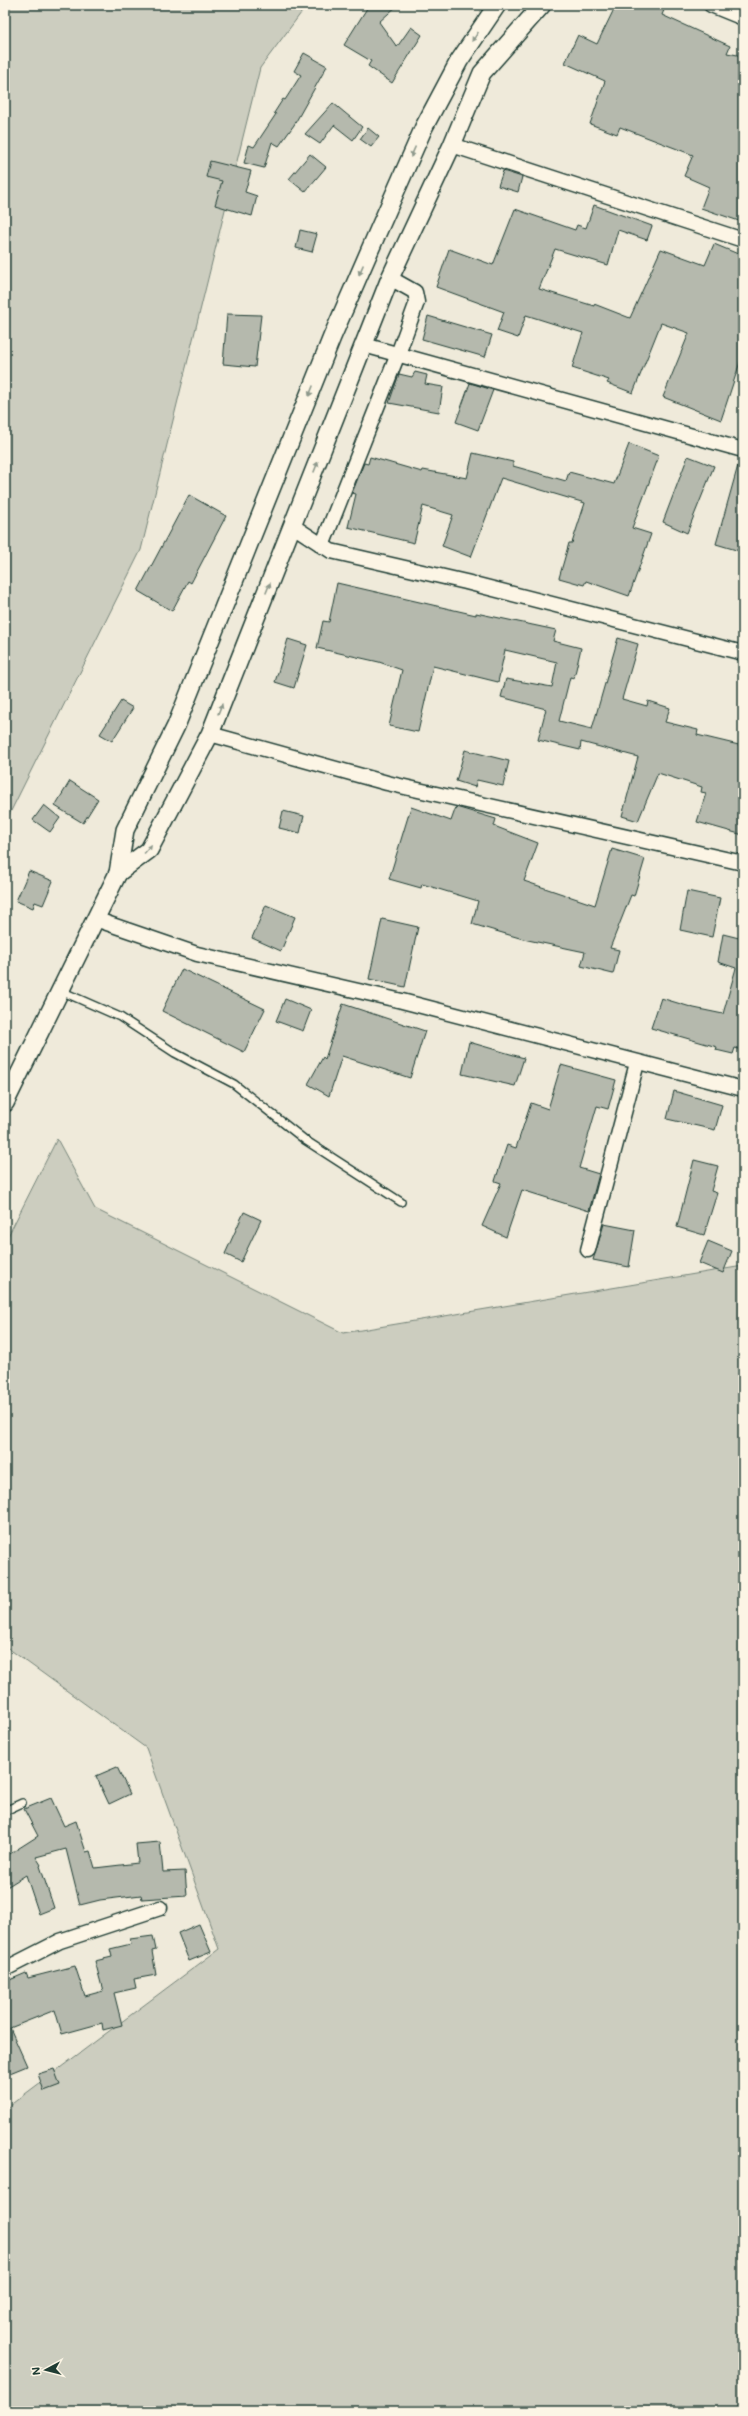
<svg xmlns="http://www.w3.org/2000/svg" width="748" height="2416" viewBox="0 0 748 2416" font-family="Mali,sans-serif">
<rect width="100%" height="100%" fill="#efeada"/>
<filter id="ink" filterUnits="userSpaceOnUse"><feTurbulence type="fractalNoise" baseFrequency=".025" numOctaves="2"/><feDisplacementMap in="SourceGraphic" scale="8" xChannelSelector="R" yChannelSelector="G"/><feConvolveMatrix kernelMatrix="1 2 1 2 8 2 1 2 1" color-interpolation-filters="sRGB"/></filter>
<g filter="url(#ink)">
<g fill="#cccdbf" stroke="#76857a">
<polygon points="5,5 307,5 260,68 141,550 5,823"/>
<polygon points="57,1139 95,1209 343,1333 743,1266 743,2411 5,2411 5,2109 219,1949 146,1748 5,1646 5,1242"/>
</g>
<g fill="#b5b9ad" stroke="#1f3d34">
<polygon points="369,5 398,5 379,22 397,47 411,27 422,35 392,83 368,66 371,61 344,45"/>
<polygon points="616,5 666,5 662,15 730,46 727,53 743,56 743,210 739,221 701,208 709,187 684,176 693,155 620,127 617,134 590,124 605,81 565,63 578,35 597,44"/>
<polygon points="304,53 327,66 294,125 279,146 272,142 264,168 244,163 249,145 254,147 276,114 274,113 283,99 285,100 301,75 294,71"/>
<polygon points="333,103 362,127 353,140 334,125 320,144 305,134"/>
<polygon points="368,128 379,137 371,147 360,139"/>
<polygon points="310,154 326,167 305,192 289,179"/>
<polygon points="210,161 251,171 245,192 257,196 252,216 215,205 222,181 206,177"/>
<polygon points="503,171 522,177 518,192 498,186"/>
<polygon points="594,205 652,226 647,240 618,230 608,265 555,249 539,289 594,306 594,304 630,318 661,249 705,265 714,244 743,256 743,353 721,420 663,397 689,333 661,323 633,393 607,383 609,380 572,368 583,333 526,315 518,338 497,331 504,312 436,287 449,249 493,265 515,209 575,230 577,225 586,228"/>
<polygon points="300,230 317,234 312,252 296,248"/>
<polygon points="227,314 261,315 255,367 223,364"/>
<polygon points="428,316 492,335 485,357 422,339"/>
<polygon points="415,372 427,375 425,384 443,387 439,412 389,403 399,374 412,377"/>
<polygon points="470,383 493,390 478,430 456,422"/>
<polygon points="629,444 659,456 632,528 651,534 629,596 586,581 584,585 559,578 569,543 572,543 585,503 501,478 471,557 442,546 453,515 423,506 414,543 348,527 356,494 352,493 364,463 368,464 370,457 422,472 423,470 467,478 473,453 513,462 513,466 566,481 569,472 614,484"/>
<polygon points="688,456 714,466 687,533 663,522"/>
<polygon points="739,462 743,462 743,552 716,544"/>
<polygon points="189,495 226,516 191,583 188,581 172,611 138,591"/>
<polygon points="337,583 476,615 476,613 556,630 553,641 581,648 574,678 570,677 559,721 592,729 618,638 638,644 622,699 647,706 648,701 670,708 665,722 698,730 697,735 743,746 743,835 697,822 706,793 701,792 702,787 658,773 638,821 622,816 638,757 581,742 580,750 538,740 546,709 501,697 506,679 552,687 557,662 505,650 498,682 433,666 418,732 389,726 402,670 379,662 317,648 323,621 329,622"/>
<polygon points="288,639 307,645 294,688 275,682"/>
<polygon points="121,701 133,708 112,741 100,734"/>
<polygon points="465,750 509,761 503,786 477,780 475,787 456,781"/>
<polygon points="70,781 98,799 83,823 55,806"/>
<polygon points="44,805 60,818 50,832 33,820"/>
<polygon points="411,807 451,821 456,807 496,819 494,826 538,843 524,881 595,905 612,849 645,859 634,896 631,895 610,948 619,950 613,974 581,966 585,952 523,939 472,924 478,901 422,884 421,888 389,879"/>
<polygon points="283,811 304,816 300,833 279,828"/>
<polygon points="29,871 53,881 43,905 35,902 33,908 16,901"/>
<polygon points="687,891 720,898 712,937 680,930"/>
<polygon points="266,905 295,917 281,951 252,938"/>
<polygon points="382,919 418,927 405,987 369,979"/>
<polygon points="723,934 743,939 743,1050 735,1048 733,1054 716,1050 717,1047 651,1028 661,998 694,1008 723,1014 736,968 718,962"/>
<polygon points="182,969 265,1009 244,1052 162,1011"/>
<polygon points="285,999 311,1010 303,1031 276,1021"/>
<polygon points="343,1004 425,1031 410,1078 342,1056 329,1096 308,1084 323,1057 325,1059"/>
<polygon points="469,1042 524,1058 515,1086 462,1074"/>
<polygon points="561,1065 616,1080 608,1109 597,1106 579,1168 599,1174 589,1211 522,1190 506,1237 482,1226 501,1183 495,1181 507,1145 516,1148 531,1103 548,1109"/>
<polygon points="674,1091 722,1105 715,1130 667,1119"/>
<polygon points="694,1160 718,1166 711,1191 717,1193 704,1235 677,1227"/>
<polygon points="244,1212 261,1220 241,1262 225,1254"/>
<polygon points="604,1224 635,1230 629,1267 593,1260"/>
<polygon points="708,1241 732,1251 723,1273 699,1263"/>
<polygon points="117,1767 130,1794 109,1804 96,1776"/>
<polygon points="51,1798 64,1826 76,1821 86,1852 90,1851 95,1868 138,1863 136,1844 160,1842 163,1872 185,1871 187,1896 142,1899 141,1895 100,1900 80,1905 66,1849 36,1857 41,1865 40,1866 54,1908 39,1914 26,1875 5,1888 5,1857 38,1836 24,1809"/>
<polygon points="199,1924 211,1952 189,1961 178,1933"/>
<polygon points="153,1936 156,1950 152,1951 156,1975 134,1979 136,1988 114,1993 122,2025 103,2030 102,2023 62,2034 55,2010 10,2028 27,2066 5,2075 5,1982 26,1973 28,1978 75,1966 85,1996 103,1991 95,1961 112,1957 110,1949 131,1944 130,1939"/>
<polygon points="54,2069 60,2085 44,2091 38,2074"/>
</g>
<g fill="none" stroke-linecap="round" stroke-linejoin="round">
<g stroke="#1f3d34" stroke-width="10">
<g id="service">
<polyline points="61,991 120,1017 175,1053 234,1084 305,1140 401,1202"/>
<polyline points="5,1811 22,1803"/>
</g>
</g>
<g stroke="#1f3d34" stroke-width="17">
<g id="minor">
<polyline points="711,5 743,18"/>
<polyline points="452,145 743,240"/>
<polyline points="364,345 743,450"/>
<polyline points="293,526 331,551 466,582 743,653"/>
<polyline points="322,546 398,354 417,302 415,292 390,278"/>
<polyline points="210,734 387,783 743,863"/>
<polyline points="95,919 197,954 402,1001 743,1089"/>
<polyline points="588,1250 637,1063"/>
<polyline points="5,1969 60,1941 160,1908"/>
</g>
</g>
<g stroke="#1f3d34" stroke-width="20">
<g id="tertiary">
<polyline points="118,873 149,850 210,734 390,278 452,145 482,73 542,5"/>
<polyline points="5,1103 118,873 125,830 176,726 332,337 379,229 424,127 459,61 497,5"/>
</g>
</g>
<use href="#service" stroke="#fcf5e5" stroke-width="7"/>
<use href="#minor" stroke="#fcf5e5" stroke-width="14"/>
<use href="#tertiary" stroke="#fcf5e5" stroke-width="17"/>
</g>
<defs><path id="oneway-solid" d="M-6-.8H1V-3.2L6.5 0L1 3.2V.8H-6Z"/></defs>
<g fill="#8e998c">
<use href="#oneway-solid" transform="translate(475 37) rotate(124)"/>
<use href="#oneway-solid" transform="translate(413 152) rotate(114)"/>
<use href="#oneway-solid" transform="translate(361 270) rotate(113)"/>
<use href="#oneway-solid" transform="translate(311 391) rotate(112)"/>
<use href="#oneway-solid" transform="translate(316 467) rotate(-68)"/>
<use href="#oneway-solid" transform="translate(268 588) rotate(-68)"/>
<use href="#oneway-solid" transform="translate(220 709) rotate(-68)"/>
<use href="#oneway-solid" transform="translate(148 849) rotate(-49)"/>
</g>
</g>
<rect width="748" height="2416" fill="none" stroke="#fcf5e5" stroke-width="20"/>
<rect x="10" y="10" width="728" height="2396" fill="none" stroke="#1f3d34" stroke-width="1.5" filter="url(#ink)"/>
<g transform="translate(46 2370) rotate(263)" stroke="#fcf5e5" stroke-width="3" paint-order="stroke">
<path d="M0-3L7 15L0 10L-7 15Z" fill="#1f3d34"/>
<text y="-6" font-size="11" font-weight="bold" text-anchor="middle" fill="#1f3d34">N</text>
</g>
</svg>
